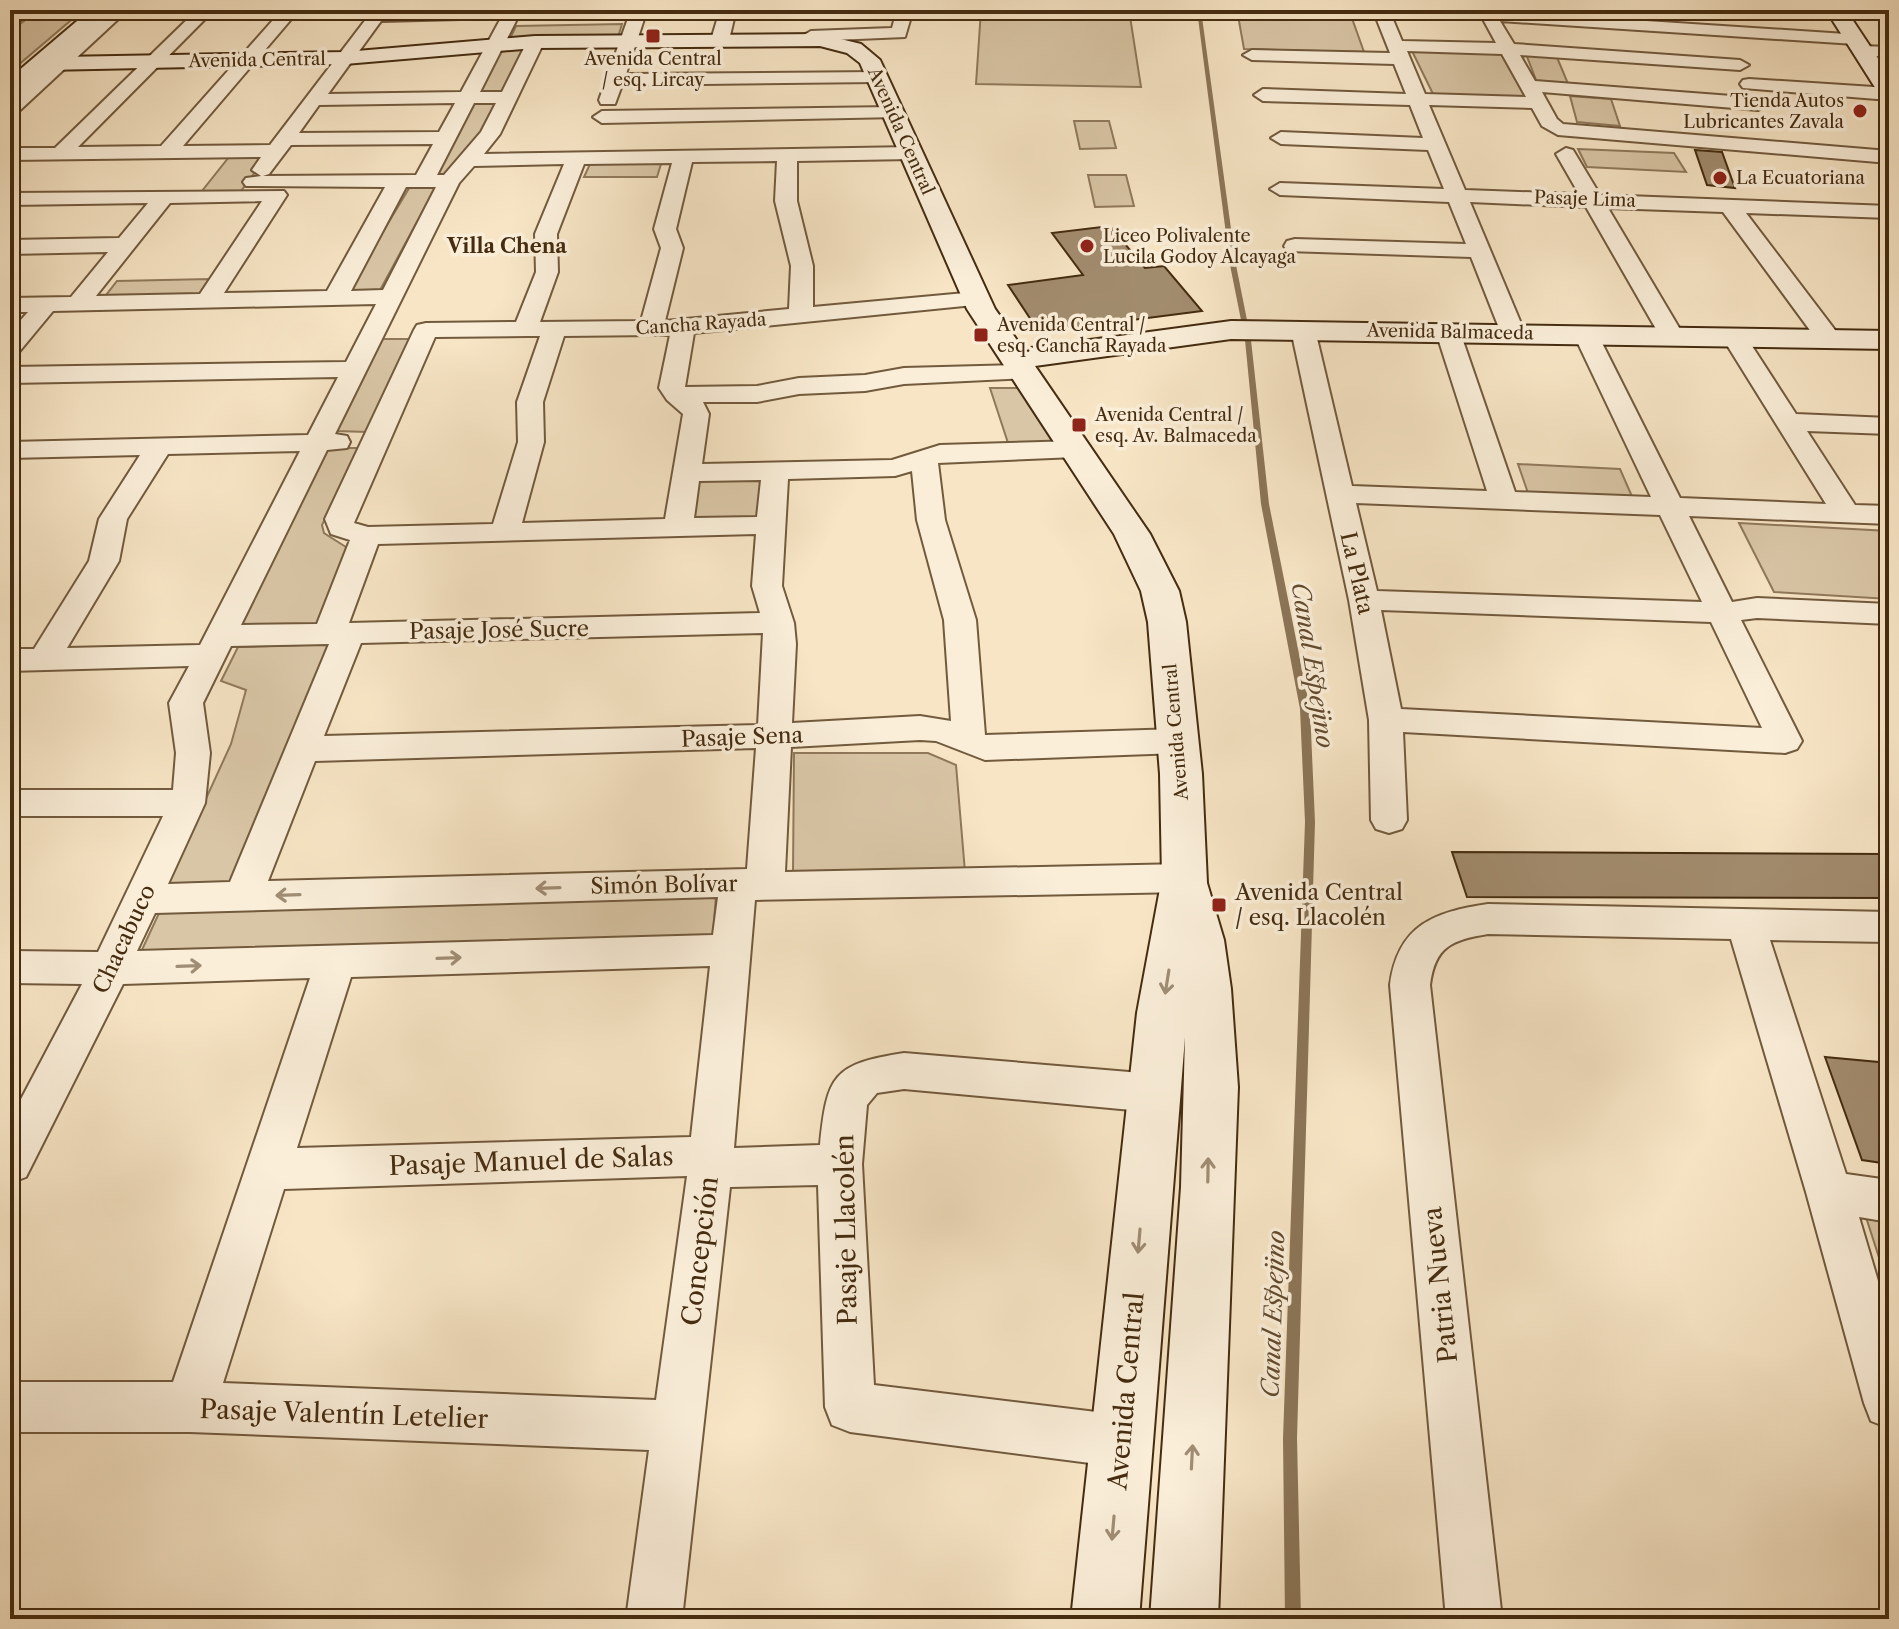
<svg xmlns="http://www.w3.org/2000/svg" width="1899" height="1629" viewBox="0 0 1899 1629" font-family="'Libre Caslon Text',serif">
<rect width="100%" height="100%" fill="#f7e5c5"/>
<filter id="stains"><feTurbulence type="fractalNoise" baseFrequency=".0025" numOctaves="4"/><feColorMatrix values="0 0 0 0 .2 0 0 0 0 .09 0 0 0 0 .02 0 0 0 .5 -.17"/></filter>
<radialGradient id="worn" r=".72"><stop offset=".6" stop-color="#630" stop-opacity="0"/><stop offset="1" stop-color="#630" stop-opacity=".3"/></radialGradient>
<g fill="#d9c6a6" stroke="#8f795b" stroke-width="2">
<polygon points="38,10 83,10 10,72 10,32"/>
<polygon points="981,10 1129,10 1141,87 976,84"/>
<polygon points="1237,10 1349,10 1364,52 1244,49"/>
<polygon points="622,24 618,37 509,41 516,26"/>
<polygon points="524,48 502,94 478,94 500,50"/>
<polygon points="1412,51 1505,53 1533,98 1434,96"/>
<polygon points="1526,54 1556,55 1569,86 1538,85"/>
<polygon points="1570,96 1611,99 1620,126 1577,122"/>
<polygon points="475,101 499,101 488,126 452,175 437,174"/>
<polygon points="1074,121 1109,121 1116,148 1080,149"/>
<polygon points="1578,149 1674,153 1686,172 1587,167"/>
<polygon points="267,156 241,191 202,191 229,157"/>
<polygon points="590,164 661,164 657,177 584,177"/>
<polygon points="1088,175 1126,175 1134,206 1095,207"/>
<polygon points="411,185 437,185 379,292 345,295"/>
<polygon points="209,279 197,297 103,299 117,281"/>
<polygon points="379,339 412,339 368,432 336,431"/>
<polygon points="990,388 1019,388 1061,444 1009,446"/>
<polygon points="327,448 356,448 359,451 322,525 324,533 346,547 347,552 319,623 307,628 237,631"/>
<polygon points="1518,464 1620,469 1634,501 1529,496"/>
<polygon points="766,477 761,518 694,520 699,479"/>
<polygon points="1739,523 1889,531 1889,599 1774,592"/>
<polygon points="336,644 235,884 165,888 231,744 246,690 221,681 238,647"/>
<polygon points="794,753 928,753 956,765 965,872 793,874"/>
<polygon points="716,895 713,936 140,954 160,911"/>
<polygon points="1865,1214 1889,1218 1889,1274 1884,1273"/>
</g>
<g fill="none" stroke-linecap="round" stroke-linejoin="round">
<polygon fill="#8b7557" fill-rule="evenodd" points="1197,10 1201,10 1236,265 1251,340 1269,504 1310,709 1315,822 1297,1438 1301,1619 1285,1619 1283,1438 1305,822 1300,709 1261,504 1245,340 1230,265"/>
</g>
<g fill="#a28c6e" stroke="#452c10" stroke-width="2">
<polygon points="1695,150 1722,152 1735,188 1707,185"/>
<polygon points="1110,226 1145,268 1164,266 1202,311 1039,332 1008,285 1083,275 1052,233"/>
<polygon points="1452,852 1889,854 1889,898 1467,897"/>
<polygon points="1825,1057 1889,1063 1889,1164 1862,1160"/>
</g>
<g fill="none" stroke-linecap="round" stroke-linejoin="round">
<g stroke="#725a3d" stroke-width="4">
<g id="street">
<polygon points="110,10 128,10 17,113 10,115 10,99"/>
<path d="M197 10H214L78 147 161 146 282 10H299L183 146 270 145 373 10H603L595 15 518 17 480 92H502L529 38 535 37 544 42 500 134 484 154 912 147 922 153 912 159 797 161V201L813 266V307L976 292 984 294 988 299 984 304 694 333 685 387 757 386 799 378 865 375 904 368 1022 365 1031 368 1035 373 1031 378 904 384 865 391 799 394 757 402H703L709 414 702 464 892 460 940 445 1076 441 1086 443 1090 449 1086 455 1076 457 938 463 945 520 976 620 985 735 1178 729 1190 733 1195 741 1190 749 1178 753 985 760 936 741 920 740 791 747 785 872 1185 864 1198 868 1204 878 1198 888 1185 892 755 900 734 1148 820 1145C827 1075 833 1064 904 1053L1153 1074 1168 1080 1174 1093 1168 1106 1153 1112 904 1089 877 1093 867 1105 862 1164 874 1385 1121 1415 1139 1423 1147 1441 1139 1459 1121 1467 850 1432 832 1425 825 1407 818 1185 730 1187 682 1619H626L649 1450 190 1432H10V1382H173L310 978 123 984 26 1177 10 1183V1120L82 984 10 983V951L98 952 163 816H10V790H173L176 753 169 703 189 666 10 671V649H34L89 561 99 519 140 455 10 458V442L308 435 338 377 10 383V367L346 362 376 304 53 311 19 352 10 354V332L28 312H10V298L71 297 108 252 10 254V240L119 238 148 203 10 205V193L284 191 287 195 224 293 327 291 385 187 246 186 243 182 246 178 261 176 252 170 261 157 10 160V148H55ZM501 18 461 92 328 94 381 21ZM455 103 439 132 299 133 319 105ZM474 103H496L481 132 444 175H437ZM433 144 416 175 263 176 269 174 291 145ZM777 161 775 201 791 266 789 309 665 321 683 248 676 229 692 162ZM672 163 654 229 661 248 641 321 540 322 558 272 557 234 584 164ZM564 164 535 234 536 272 516 322 426 323 417 325 414 330 325 519 331 534 350 540 317 624 241 625 327 450 347 448 350 442 347 436 335 434 459 183 474 166ZM406 187H436L383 290 351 291ZM262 201 200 294 96 296 170 203ZM655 335H670L659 388 667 400 683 414 665 519 522 523 544 442 543 402 564 336ZM528 336H540L517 402 518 442 493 524 368 527 354 523 435 337ZM300 451 200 645 67 648 119 561 127 519 168 454ZM912 471 917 520 944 620 951 721 920 716 792 723 796 644 794 623 782 586 788 479 895 476ZM761 480 757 517 694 518 699 481ZM756 534 752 586 760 613 349 623 378 544ZM763 633 758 725 324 736 361 643ZM329 644 230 882 168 884 205 803 210 753 203 703 231 646ZM756 748 747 869 268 881 315 761ZM718 897 713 935 137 951 155 913ZM710 966 691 1137 297 1148 351 977ZM687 1176 656 1400 223 1383 284 1189Z"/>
<polygon points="631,10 647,10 626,74 878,72 887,77 878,82 622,85 615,104 601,104 599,100"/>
<polygon points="720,10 736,10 729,40 720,45 711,40"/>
<polygon points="897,10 913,10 905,37 811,41 802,36 811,31 892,28"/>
<path d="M1373 10H1389L1402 41 1496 43 1478 10 1861 35 1864 39 1855 44 1500 21 1514 44 1740 60 1749 65 1740 70 1520 55 1535 81 1758 98 1767 104 1758 110 1542 92 1557 119 1563 124 1889 151V163L1558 135 1542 126 1532 108 1429 105 1465 190 1579 194 1556 154 1566 148 1573 150 1600 195 1889 206V218L1746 213 1838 334 1841 339 1838 344H1820L1723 212 1608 208 1684 336 1681 341H1663L1660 336 1586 207 1470 202 1525 333 1522 338H1504L1501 333 1471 257 1287 251 1284 246 1287 241 1295 239 1466 244 1449 202 1280 195 1270 189 1280 183 1444 189 1428 150 1281 144 1271 138 1281 132 1423 138 1410 105 1263 101 1254 95 1263 89 1406 94 1394 64 1252 60 1243 55 1252 50 1390 53ZM1407 51 1502 54 1526 97 1425 94Z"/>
<polygon points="1862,46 1889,47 1889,57 1856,55 1853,51"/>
<polygon points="1749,79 1889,88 1889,100 1743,88 1740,84 1743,80"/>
<polygon points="893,107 900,109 902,113 900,117 602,123 593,117 602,111"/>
<path d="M1303 323 1312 325 1315 330 1352 486 1487 491 1436 332 1439 327H1457L1460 332 1515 492 1651 497 1574 335 1577 330H1595L1598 335 1680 498 1826 504 1722 337 1725 332H1743L1796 414 1889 418V434L1807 431 1855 505 1889 506V524L1689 516 1732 602 1757 598 1889 604V624L1757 618 1741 620 1802 741 1797 749 1785 753 1403 732 1407 820 1402 829 1389 833 1376 829 1371 820 1369 720 1349 600 1291 330 1294 325ZM1356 503 1660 515 1702 602 1377 591ZM1381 610 1711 622 1762 728 1401 709Z"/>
<path d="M1488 904 1889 912V942L1770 940 1846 1174 1889 1180V1222L1859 1217 1889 1318V1428L1871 1421 1864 1403 1806 1192 1731 939 1488 934C1452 940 1435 946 1430 985L1502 1619H1446L1390 985C1398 925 1434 912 1488 904Z"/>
</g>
</g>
<g stroke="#452c10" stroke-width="4">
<g id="secondary">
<polygon points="90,10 112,10 60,57 345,52 535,36 820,34 861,44 880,60 995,309 1023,349 1231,321 1889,331 1889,349 1231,339 1035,366 1150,534 1179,591 1186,622 1202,774 1207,883 1224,940 1231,989 1238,1087 1218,1619 1150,1619 1181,1187 1185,1037 1139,1619 1071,1619 1137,1013 1162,878 1160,774 1148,622 1141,591 1114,534 967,309 860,63 847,53 820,46 535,48 345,64 45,70 18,94 10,96 10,78"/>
<polygon points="1826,10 1846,10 1889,75 1889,99 1881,97"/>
</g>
</g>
<g stroke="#452c10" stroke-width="4">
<polygon id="highway" points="10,10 31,10 17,23 10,25"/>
</g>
<use href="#street" fill="#faeed9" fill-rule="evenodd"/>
<use href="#secondary" fill="#faeed9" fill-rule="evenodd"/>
<use href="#highway" fill="#f7e5c5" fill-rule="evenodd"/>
</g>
<defs><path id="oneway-shaft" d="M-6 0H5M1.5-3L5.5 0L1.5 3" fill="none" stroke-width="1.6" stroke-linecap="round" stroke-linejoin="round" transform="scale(2)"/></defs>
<g stroke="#a08d74">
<use href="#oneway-shaft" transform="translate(548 888) rotate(178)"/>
<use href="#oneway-shaft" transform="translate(288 895) rotate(178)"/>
<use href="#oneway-shaft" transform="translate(449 958) rotate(-2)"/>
<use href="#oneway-shaft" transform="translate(189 966) rotate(-2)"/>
<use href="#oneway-shaft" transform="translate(1167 982) rotate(99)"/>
<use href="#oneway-shaft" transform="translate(1208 1170) rotate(-89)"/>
<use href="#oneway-shaft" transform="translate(1139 1241) rotate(95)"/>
<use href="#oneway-shaft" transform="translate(1192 1457) rotate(-87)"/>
<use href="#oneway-shaft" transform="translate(1113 1528) rotate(95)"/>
</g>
<g fill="#8f2418" stroke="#faeed9" stroke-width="3">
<rect x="645" y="28" width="16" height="16" rx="4"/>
<circle cx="1860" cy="111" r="8"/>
<circle cx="1720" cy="178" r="8"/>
<circle cx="1087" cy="246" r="8"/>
<rect x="973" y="327" width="16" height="16" rx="4"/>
<rect x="1071" y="417" width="16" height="16" rx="4"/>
<rect x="1211" y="897" width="16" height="16" rx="4"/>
</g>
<g text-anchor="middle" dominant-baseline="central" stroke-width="7" stroke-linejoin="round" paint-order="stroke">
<g font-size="18" fill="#452c10" stroke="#faeed9" text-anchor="start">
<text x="653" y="59" text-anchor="middle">Avenida Central<tspan x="653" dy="21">/ esq. Lircay</tspan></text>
<text x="1844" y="101" text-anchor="end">Tienda Autos<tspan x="1844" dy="21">Lubricantes Zavala</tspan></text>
<text x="1736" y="178">La Ecuatoriana</text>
<text x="1103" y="236">Liceo Polivalente<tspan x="1103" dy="21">Lucila Godoy Alcayaga</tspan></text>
<text x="997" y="325">Avenida Central /<tspan x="997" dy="21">esq. Cancha Rayada</tspan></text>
<text x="1095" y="415">Avenida Central /<tspan x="1095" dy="21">esq. Av. Balmaceda</tspan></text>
</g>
<g font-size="18" fill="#452c10" stroke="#faeed9">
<text transform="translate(257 60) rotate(-1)">Avenida Central</text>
<text transform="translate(901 131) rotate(66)">Avenida Central</text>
<text transform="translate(1585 199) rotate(2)">Pasaje Lima</text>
<text transform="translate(701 324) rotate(-4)">Cancha Rayada</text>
<text transform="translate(1450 332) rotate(1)">Avenida Balmaceda</text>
<text transform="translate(1176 732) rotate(-95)">Avenida Central</text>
</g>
<g font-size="20" font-weight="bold" fill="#452c10" stroke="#faeed9">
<text x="507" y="246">Villa Chena</text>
</g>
<g font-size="22" fill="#452c10" stroke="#faeed9">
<text transform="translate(1357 573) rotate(77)">La Plata</text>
<text transform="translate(499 630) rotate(-1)">Pasaje José Sucre</text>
<text transform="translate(742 737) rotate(-2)">Pasaje Sena</text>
<text transform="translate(664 885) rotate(-1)">Simón Bolívar</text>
<text transform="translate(124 939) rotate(-65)">Chacabuco</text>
</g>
<g font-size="22" fill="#452c10" stroke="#faeed9" text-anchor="start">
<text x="1235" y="892">Avenida Central<tspan x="1235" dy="25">/ esq. Llacolén</tspan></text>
</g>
<g font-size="24" font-style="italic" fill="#624a2e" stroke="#faeed9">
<text transform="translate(1313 665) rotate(81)">Canal Espejino</text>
<text transform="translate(1273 1314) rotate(-88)">Canal Espejino</text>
</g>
<g font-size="26" fill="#452c10" stroke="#faeed9">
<text transform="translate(531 1161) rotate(-2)">Pasaje Manuel de Salas</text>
<text transform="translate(846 1230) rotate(-91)">Pasaje Llacolén</text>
<text transform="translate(700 1251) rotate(-83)">Concepción</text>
<text transform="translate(1440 1285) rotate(-96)">Patria Nueva</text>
<text transform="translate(1126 1391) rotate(-85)">Avenida Central</text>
<text transform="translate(344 1414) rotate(2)">Pasaje Valentín Letelier</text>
</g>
</g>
<rect width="1899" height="1629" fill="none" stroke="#f7e5c5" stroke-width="40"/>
<rect x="12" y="12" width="1875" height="1605" fill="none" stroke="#452c10" stroke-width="4"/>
<rect x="20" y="20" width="1859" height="1589" fill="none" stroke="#452c10" stroke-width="2"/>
<rect width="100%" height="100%" filter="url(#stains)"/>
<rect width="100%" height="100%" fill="url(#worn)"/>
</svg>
